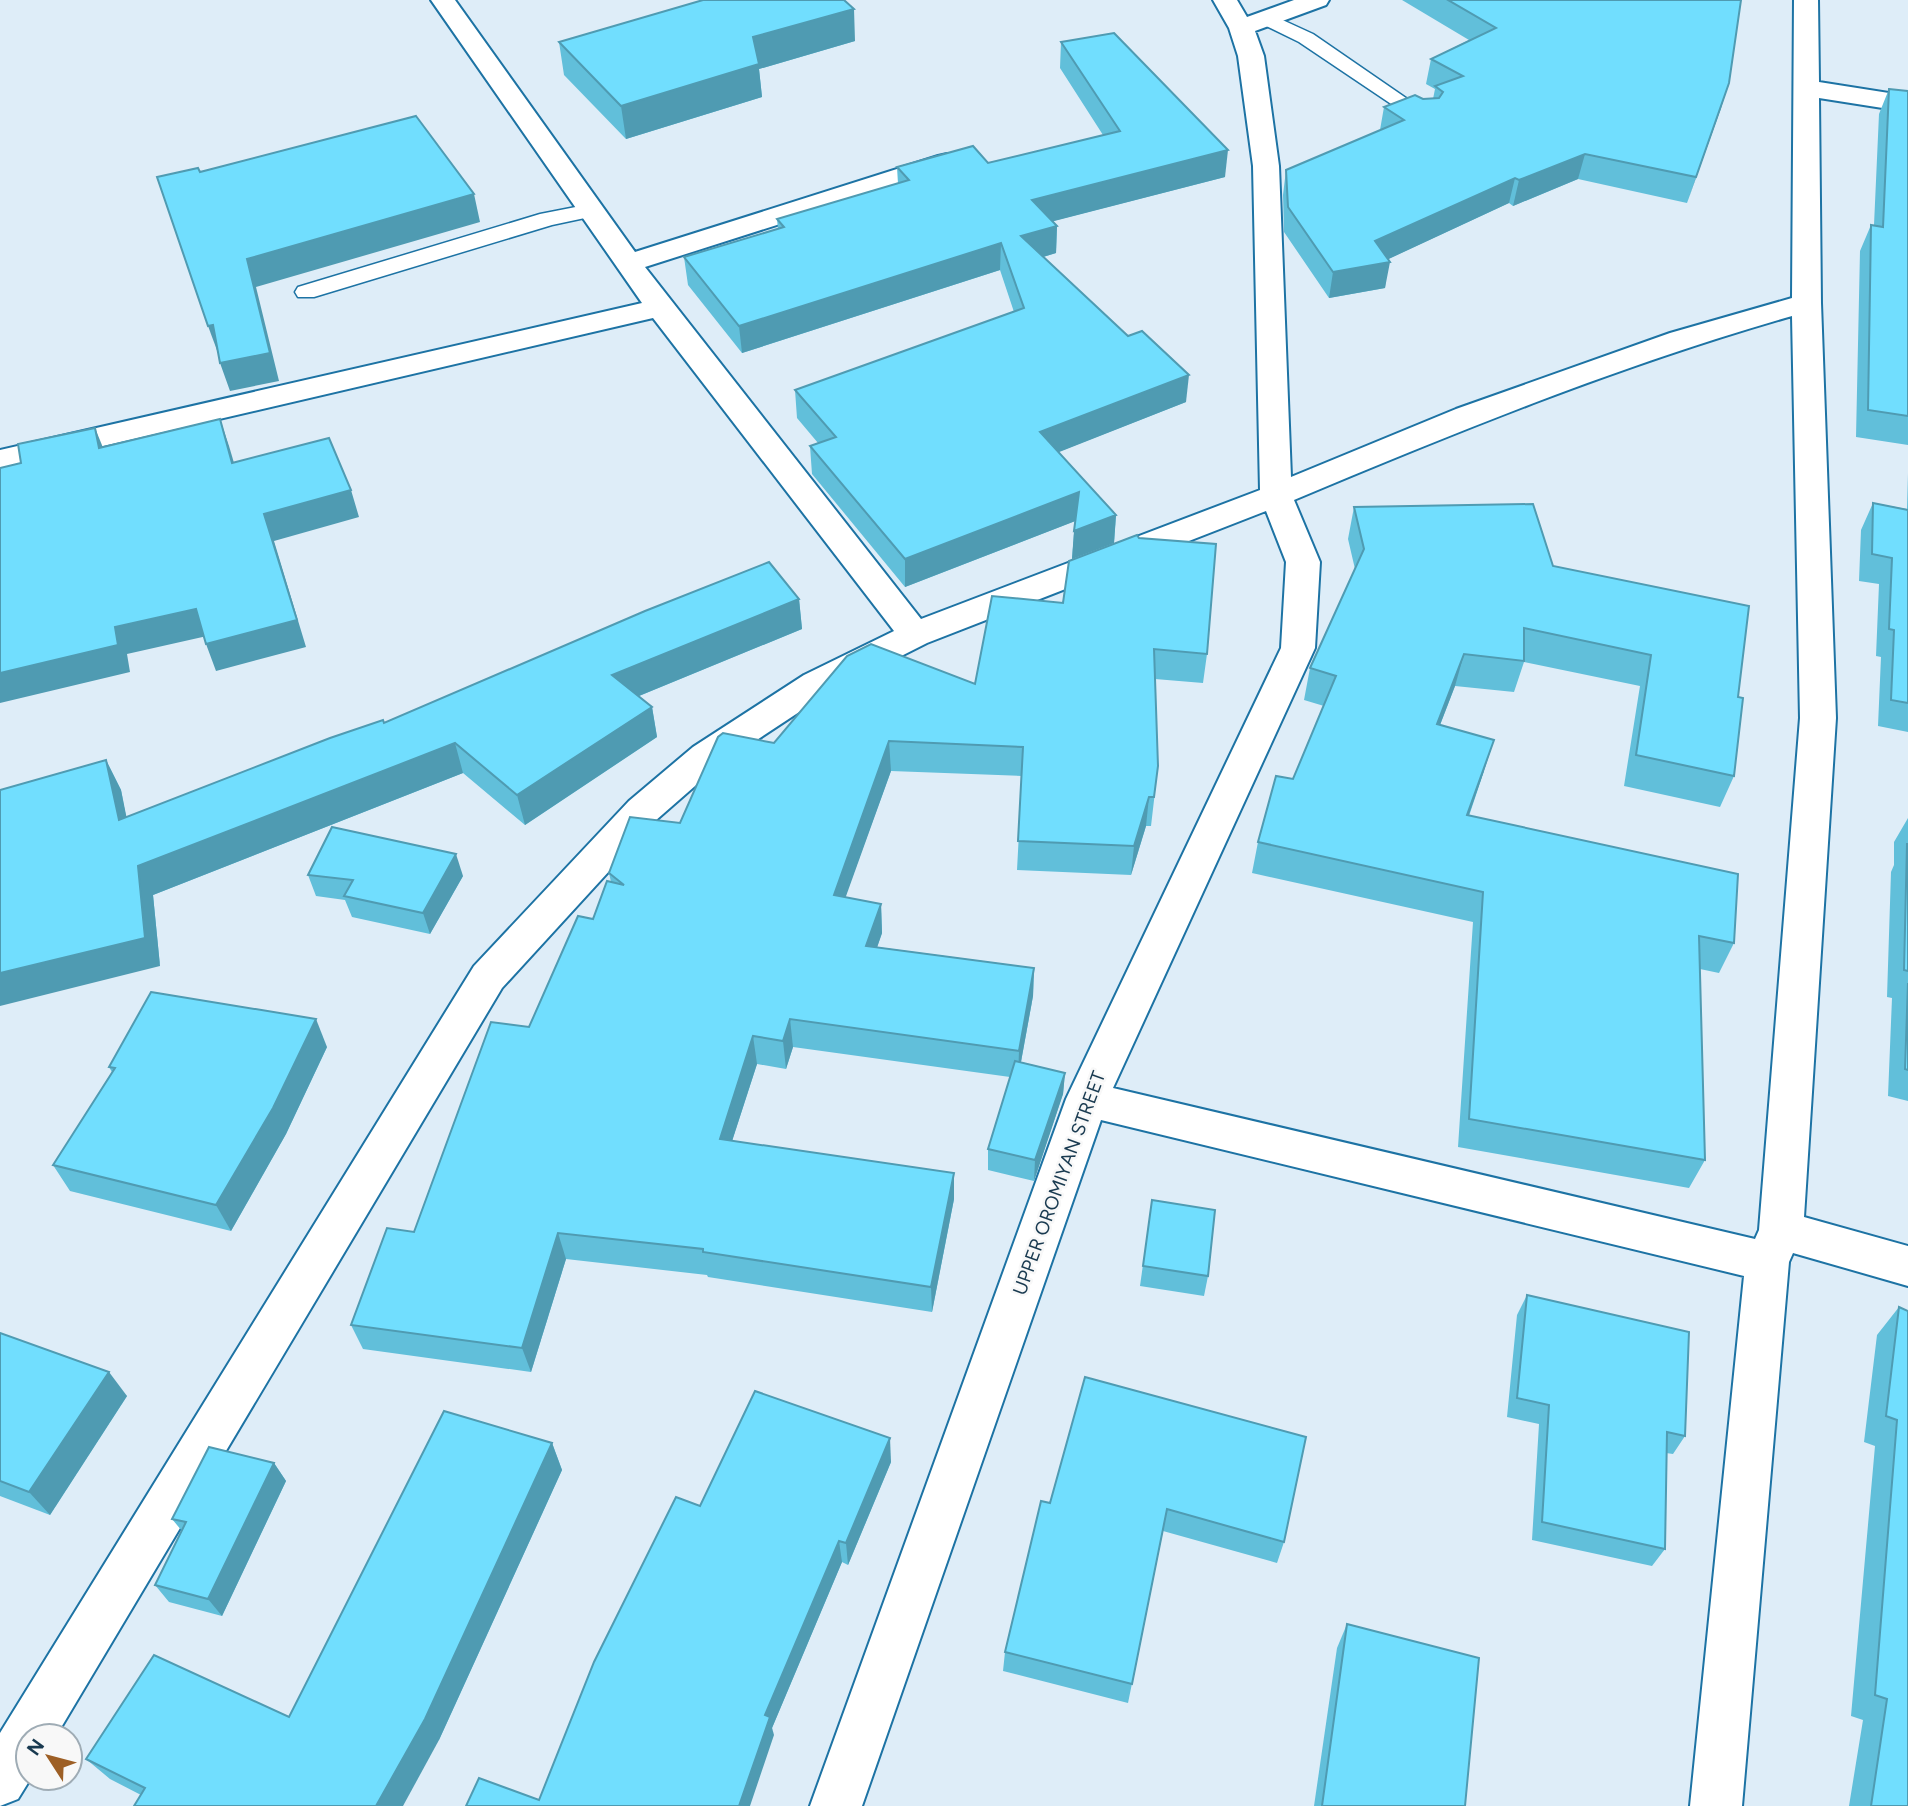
<svg xmlns="http://www.w3.org/2000/svg" width="1908" height="1806" viewBox="0 0 1908 1806" font-family="Figtree,sans-serif">
<rect width="100%" height="100%" fill="#deedf8"/>
<g fill="none" stroke-linecap="round" stroke-linejoin="round">
<g stroke="#1d73a4" stroke-width="3">
<g id="lane">
<polygon points="1267,13 1313,34 1435,118 1432,122 1418,122 1299,42 1260,23 1257,19"/>
<polygon points="591,204 599,205 602,210 599,215 552,225 314,297 298,297 295,292 298,287 540,214"/>
</g>
</g>
<g stroke="#1d73a4" stroke-width="4">
<path id="street" d="M431 0H455L635 252 938 156 947 154 956 156 960 162 956 168 645 267 921 619 1260 490 1253 166 1238 56 1229 28 1213 0H1237L1247 17 1294 0H1329L1326 5 1255 31 1264 56 1279 166 1291 477 1456 409 1670 333 1792 298 1794 0H1818L1819 82 1908 96V112L1819 98 1821 303 1836 718 1804 1217 1908 1246V1286L1793 1253 1789 1262 1742 1806H1690L1744 1276 1101 1120 862 1806H810L1066 1099 1281 648 1286 562 1266 511 927 643 828 693 719 765 655 821 502 988 56 1736H28V1778H31L18 1799 0 1806V1733L474 966 629 801 693 747 804 675 894 631 653 318 0 470V450L642 303ZM1792 316 1800 718 1759 1230 1755 1239 1113 1088 1315 648 1320 562 1294 500C1458 431 1621 365 1792 316Z"/>
</g>
<use href="#lane" fill="#fff" fill-rule="evenodd"/>
<use href="#street" fill="#fff" fill-rule="evenodd"/>
</g>
<g fill="#61bfda">
<polygon points="1402,0 1741,0 1721,108 1687,203 1578,179 1513,206 1509,203 1388,259 1385,288 1329,298 1284,232 1283,195 1286,170 1380,130 1384,107 1423,99 1433,99 1435,89 1426,84 1431,59 1469,40"/>
<polygon points="855,41 759,69 762,97 626,139 564,75 559,42"/>
<polygon points="1061,42 1225,177 1053,221 1057,226 1056,253 1043,257 1186,402 1058,452 1116,515 1114,543 1072,559 1075,521 905,587 812,474 810,446 818,443 797,418 795,390 1014,312 1000,270 742,353 688,285 684,257 778,229 777,219 898,184 897,167 988,163 1103,135 1060,68"/>
<polygon points="1889,89 1908,91 1908,445 1856,437 1860,251 1871,225 1874,225 1879,114"/>
<polygon points="1908,473 1908,732 1878,726 1881,657 1876,656 1879,584 1859,581 1861,530 1873,503 1907,509"/>
<polygon points="1354,507 1553,566 1738,697 1734,776 1720,807 1624,786 1640,686 1524,662 1514,692 1455,686 1440,725 1484,771 1469,816 1734,943 1719,973 1700,969 1705,1160 1689,1188 1458,1147 1473,922 1252,873 1258,842 1293,779 1324,706 1304,700 1310,668 1355,569 1348,539"/>
<polygon points="992,596 1207,654 1203,683 1155,679 1158,766 1151,826 1146,826 1131,875 1017,870 1022,776 891,771 845,897 881,904 882,933 877,947 1034,968 1033,996 1021,1062 1065,1073 1063,1094 1034,1181 988,1170 988,1149 1010,1077 793,1047 786,1069 757,1064 732,1141 954,1199 932,1312 708,1277 707,1275 566,1259 531,1372 363,1349 351,1325 414,1232 529,1027 593,919 611,882 609,873 680,823 774,743 975,684"/>
<polygon points="799,599 802,629 639,696 652,707 657,737 525,825 463,773 153,895 160,966 106,760 121,790 126,817 384,723"/>
<polygon points="1908,818 1908,1101 1888,1096 1892,998 1887,997 1891,872 1894,865 1894,842"/>
<polygon points="308,875 463,876 430,934 352,917 345,900 316,896"/>
<polygon points="327,1047 286,1134 231,1231 70,1191 53,1165 112,1072 109,1067"/>
<polygon points="1152,1200 1208,1276 1204,1296 1140,1286"/>
<polygon points="1527,1295 1685,1436 1673,1454 1666,1453 1665,1549 1652,1566 1532,1540 1539,1424 1507,1417 1517,1315"/>
<polygon points="1899,1307 1908,1806 1849,1806 1863,1720 1851,1716 1875,1446 1864,1442 1877,1335"/>
<polygon points="0,1333 127,1396 50,1515 0,1496"/>
<polygon points="1085,1377 1284,1542 1277,1563 1163,1531 1128,1703 1003,1671 1005,1652 1050,1503"/>
<polygon points="552,1443 562,1470 439,1740 141,1795 110,1779 86,1759 289,1717"/>
<polygon points="891,1462 848,1565 842,1562 772,1728 774,1735 700,1506"/>
<polygon points="274,1463 286,1481 222,1616 169,1602 155,1585 182,1531 172,1519"/>
<polygon points="1347,1624 1465,1806 1314,1806 1337,1648"/>
</g>
<g fill="#4f9bb2">
<polygon points="854,9 855,41 759,69 762,97 626,139 621,106 753,37"/>
<polygon points="1729,83 1721,108 1687,203 1696,177"/>
<polygon points="1228,150 1225,177 1031,227 1032,200"/>
<polygon points="1585,154 1578,179 1513,206 1519,180"/>
<polygon points="1515,178 1509,203 1378,264 1390,262 1385,288 1329,298 1333,272 1375,241"/>
<polygon points="474,194 480,222 256,287 279,381 230,391 220,363 247,259"/>
<polygon points="1057,226 1056,253 1020,264 1021,236"/>
<polygon points="1001,243 1000,270 742,353 739,326"/>
<polygon points="213,325 222,352 218,353 208,326"/>
<polygon points="1189,375 1186,402 1039,460 1040,432"/>
<polygon points="220,419 229,446 242,490 232,463"/>
<polygon points="95,428 106,455 99,448"/>
<polygon points="351,490 359,517 274,541 306,647 216,671 206,644 264,514"/>
<polygon points="1079,492 1078,520 905,587 905,559"/>
<polygon points="1116,515 1114,543 1072,559 1074,531"/>
<polygon points="799,599 802,629 617,705 612,675"/>
<polygon points="196,609 207,636 127,654 130,672 0,703 0,673 115,627"/>
<polygon points="1464,654 1455,686 1428,756 1437,724"/>
<polygon points="652,707 657,737 525,825 517,795"/>
<polygon points="1494,740 1484,771 1458,846 1467,815"/>
<polygon points="889,741 891,771 836,924 834,895"/>
<polygon points="455,743 463,773 153,895 160,966 0,1006 0,973 138,866"/>
<polygon points="106,760 121,790 133,849 119,820"/>
<polygon points="1149,797 1146,826 1131,875 1134,846"/>
<polygon points="456,854 463,876 430,934 423,913"/>
<polygon points="881,904 882,933 868,974 866,946"/>
<polygon points="1034,968 1033,996 1018,1078 1019,1051"/>
<polygon points="316,1019 327,1047 286,1134 231,1231 216,1205"/>
<polygon points="790,1019 793,1047 786,1069 783,1041"/>
<polygon points="753,1036 757,1064 724,1166 720,1139"/>
<polygon points="1065,1073 1063,1094 1034,1181 1035,1160"/>
<polygon points="954,1173 954,1199 932,1312 931,1287"/>
<polygon points="558,1233 566,1259 531,1372 522,1348"/>
<polygon points="109,1372 127,1396 50,1515 29,1492"/>
<polygon points="890,1438 891,1462 848,1565 846,1543"/>
<polygon points="552,1443 562,1470 439,1740 403,1806 376,1806"/>
<polygon points="274,1463 286,1481 222,1616 208,1599"/>
<polygon points="839,1541 842,1562 772,1728 774,1735 750,1806 739,1806 765,1715"/>
</g>
<g fill="#71defe" stroke="#4f9bb2" stroke-width="2">
<polygon points="703,0 844,0 854,9 753,37 759,64 621,106 559,42"/>
<polygon points="1448,0 1741,0 1729,83 1696,177 1585,154 1519,180 1515,178 1375,241 1390,262 1333,272 1288,207 1286,170 1404,120 1384,107 1415,95 1423,99 1439,98 1443,92 1435,86 1463,76 1431,59 1496,28"/>
<polygon points="1114,33 1228,150 1032,200 1057,226 1021,236 1128,336 1142,331 1189,375 1040,432 1116,515 1074,531 1079,492 905,559 810,446 836,437 795,390 1024,308 1001,243 739,326 684,257 784,227 777,219 909,180 897,167 973,146 988,163 1120,131 1061,42"/>
<polygon points="1889,89 1908,91 1908,416 1868,410 1871,225 1883,227"/>
<polygon points="416,116 474,194 247,259 270,353 220,363 213,325 208,326 157,177 198,168 200,172"/>
<polygon points="220,419 232,463 329,438 351,490 264,514 297,620 206,644 196,609 115,627 118,645 0,673 0,468 21,463 18,444 95,428 99,448"/>
<polygon points="1873,503 1908,510 1908,703 1891,700 1894,630 1889,629 1892,558 1872,554"/>
<polygon points="1533,504 1553,566 1749,606 1738,697 1743,698 1734,776 1636,755 1651,655 1524,628 1524,661 1464,654 1437,724 1494,740 1467,815 1738,874 1734,943 1699,936 1705,1160 1469,1119 1483,892 1258,842 1276,776 1293,779 1336,676 1310,668 1364,549 1354,507"/>
<polygon points="1137,535 1139,538 1216,544 1207,654 1154,649 1158,766 1154,797 1149,797 1134,846 1018,841 1023,747 889,741 834,895 881,904 866,946 1034,968 1019,1051 790,1019 783,1041 753,1036 720,1139 954,1173 931,1287 703,1252 703,1249 558,1233 522,1348 351,1325 387,1228 414,1232 491,1022 529,1027 578,916 593,919 607,881 624,885 609,873 630,817 680,823 718,737 723,733 774,743 847,656 871,644 975,684 992,596 1063,603 1069,561"/>
<polygon points="769,562 799,599 612,675 652,707 517,795 455,743 138,866 145,938 0,973 0,790 106,760 119,820 330,738 383,720 384,723 645,611"/>
<polygon points="332,827 456,854 423,913 344,896 353,880 308,875"/>
<polygon points="1907,844 1908,844 1908,971 1904,970"/>
<polygon points="1908,983 1908,1070 1905,1069"/>
<polygon points="151,992 316,1019 273,1108 216,1205 53,1165 115,1068 109,1067"/>
<polygon points="1015,1061 1065,1073 1035,1160 988,1149"/>
<polygon points="1152,1200 1215,1210 1208,1276 1143,1266"/>
<polygon points="1527,1295 1689,1332 1685,1436 1667,1432 1665,1549 1542,1522 1549,1405 1517,1398"/>
<polygon points="1899,1307 1908,1311 1908,1806 1871,1806 1887,1699 1875,1695 1897,1420 1886,1416"/>
<polygon points="0,1333 109,1372 29,1492 0,1481"/>
<polygon points="1085,1377 1306,1437 1284,1542 1167,1509 1132,1684 1005,1652 1041,1501 1050,1503"/>
<polygon points="755,1391 890,1438 846,1543 839,1541 765,1715 770,1717 739,1806 466,1806 479,1778 539,1800 594,1662 676,1497 700,1506"/>
<polygon points="444,1411 552,1443 425,1719 376,1806 134,1806 145,1788 86,1759 154,1655 289,1717"/>
<polygon points="209,1447 274,1463 208,1599 155,1585 186,1522 172,1519"/>
<polygon points="1347,1624 1479,1658 1465,1806 1322,1806"/>
</g>
<g text-anchor="middle" dominant-baseline="central" stroke-width="5" stroke-linejoin="round" paint-order="stroke">
<g font-size="19" fill="#193a50" stroke="#f8f8f8">
<text transform="translate(1059 1183) rotate(-70)">UPPER OROMIYAN STREET</text>
</g>
</g>
<g transform="translate(49 1757) rotate(306)"><circle r="33" fill="#f8f8f8" stroke="#9facb5" stroke-width="2"/>
<path d="M0-5L12 26L0 18L-12 26Z" fill="#9d5f25"/>
<text y="-10" font-size="19" font-weight="bold" text-anchor="middle" fill="#193a50">N</text>
</g>
</svg>
